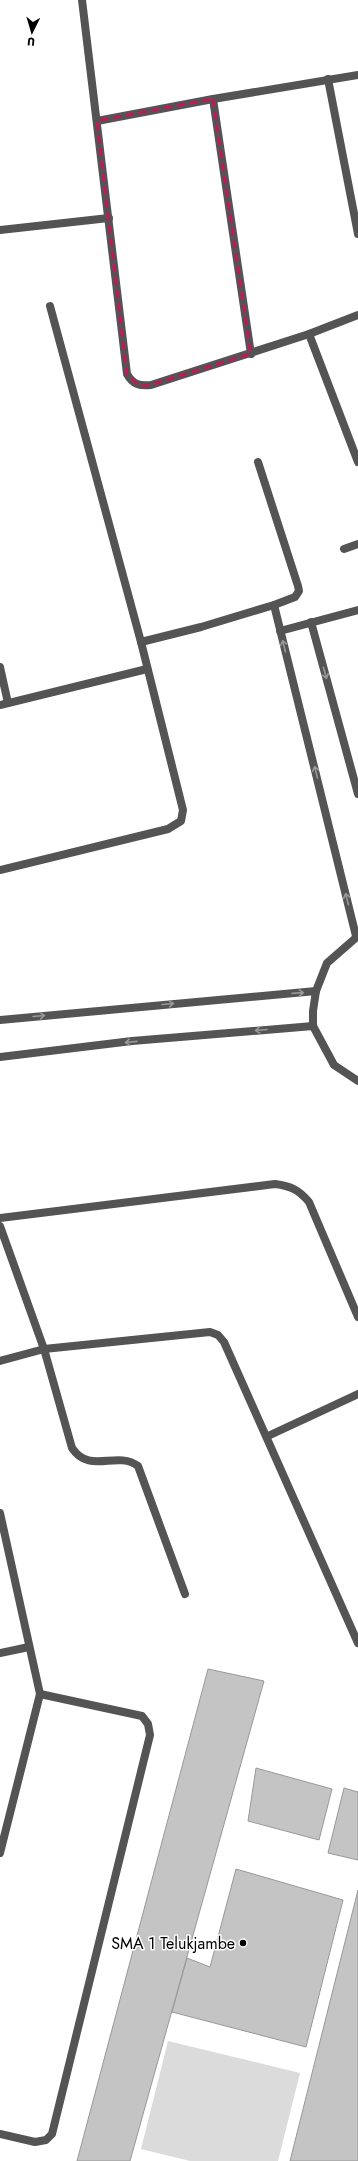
<svg xmlns="http://www.w3.org/2000/svg" width="358" height="2161" viewBox="0 0 358 2161" font-family="Jost,sans-serif">
<rect width="100%" height="100%" fill="#fff"/>
<polygon fill="#dbdbdb" points="168,2041 300,2073 278,2161 190,2161 141,2149"/>
<g fill="#c4c4c4" stroke="#989898">
<polygon points="208,1669 264,1681 130,2161 77,2161"/>
<polygon points="256,1768 332,1789 319,1840 248,1821"/>
<polygon points="344,1788 358,1792 358,1860 328,1853"/>
<polygon points="236,1869 343,1900 306,2047 172,2012 187,1958 210,1967"/>
<polygon points="358,1890 358,2161 290,2161"/>
</g>
<g fill="none" stroke-linecap="round" stroke-linejoin="round">
<g stroke="#545454" stroke-width="8">
<path d="M82 0 127 374C133 385 140 386 151 385L309 334 358 315"/>
<polyline points="328,79 358,234"/>
<polyline points="213,99 251,354"/>
<polyline points="97,121 213,99 358,75"/>
<polyline points="0,230 109,218"/>
<polyline points="309,334 358,462"/>
<polyline points="258,462 298,586 299,591 295,597 274,605"/>
<polyline points="344,549 358,544"/>
<polyline points="311,622 358,794"/>
<polyline points="280,631 358,610"/>
<polyline points="141,642 201,627 274,605 356,936"/>
<polyline points="0,667 8,703"/>
<polyline points="0,705 147,669"/>
<polyline points="0,870 168,829 181,821 183,810 141,642 50,306"/>
<polyline points="358,936 327,963 316,991 313,1011 313,1026 334,1065 358,1081"/>
<polyline points="0,1020 316,991"/>
<polyline points="0,1057 132,1041 313,1026"/>
<path d="M0 1218 275 1184C291 1186 299 1190 309 1202L358 1317"/>
<path d="M0 1226 44 1349 72 1448C90 1475 116 1450 138 1466L185 1594"/>
<polyline points="0,1361 44,1349 210,1332 218,1335 224,1342 358,1643"/>
<polyline points="268,1436 358,1394"/>
<polyline points="0,1513 40,1694 0,1853"/>
<polyline points="0,1653 29,1647"/>
<polyline points="0,2134 35,2142 46,2140 52,2134 150,1735 148,1724 142,1716 40,1694"/>
</g>
</g>
<defs><path id="oneway-shaft" d="M-6 0H5M1.5-3L5.5 0L1.5 3" fill="none" stroke-width="1.6" stroke-linecap="round" stroke-linejoin="round"/></defs>
<g stroke="#989898">
<use href="#oneway-shaft" transform="translate(284 646) rotate(-104)"/>
<use href="#oneway-shaft" transform="translate(325 673) rotate(75)"/>
<use href="#oneway-shaft" transform="translate(316 772) rotate(-104)"/>
<use href="#oneway-shaft" transform="translate(347 899) rotate(-104)"/>
<use href="#oneway-shaft" transform="translate(298 993) rotate(-4)"/>
<use href="#oneway-shaft" transform="translate(168 1004) rotate(-5)"/>
<use href="#oneway-shaft" transform="translate(39 1016) rotate(-5)"/>
<use href="#oneway-shaft" transform="translate(261 1030) rotate(175)"/>
<use href="#oneway-shaft" transform="translate(131 1042) rotate(174)"/>
</g>
<path fill="none" stroke="#c2185b" stroke-width="3" stroke-dasharray="8 5" stroke-linejoin="round" d="M213 99 251 354 151 385 139 386 127 374 97 121Z"/>
<circle fill="#000" stroke="#fff" stroke-width="1.5" cx="243" cy="1943" r="4"/>
<g text-anchor="middle" dominant-baseline="central" stroke-width="3" stroke-linejoin="round" paint-order="stroke">
<g font-size="16" fill="#000" stroke="#fff" text-anchor="end">
<text x="235" y="1943">SMA 1 Telukjambe</text>
</g>
</g>
<g transform="translate(32 32) rotate(185)" stroke="#ffffff" stroke-width="3" paint-order="stroke">
<path d="M0-3L7 15L0 10L-7 15Z" fill="#000000"/>
<text y="-6" font-size="11" font-weight="bold" text-anchor="middle" fill="#000000">U</text>
</g>
</svg>
